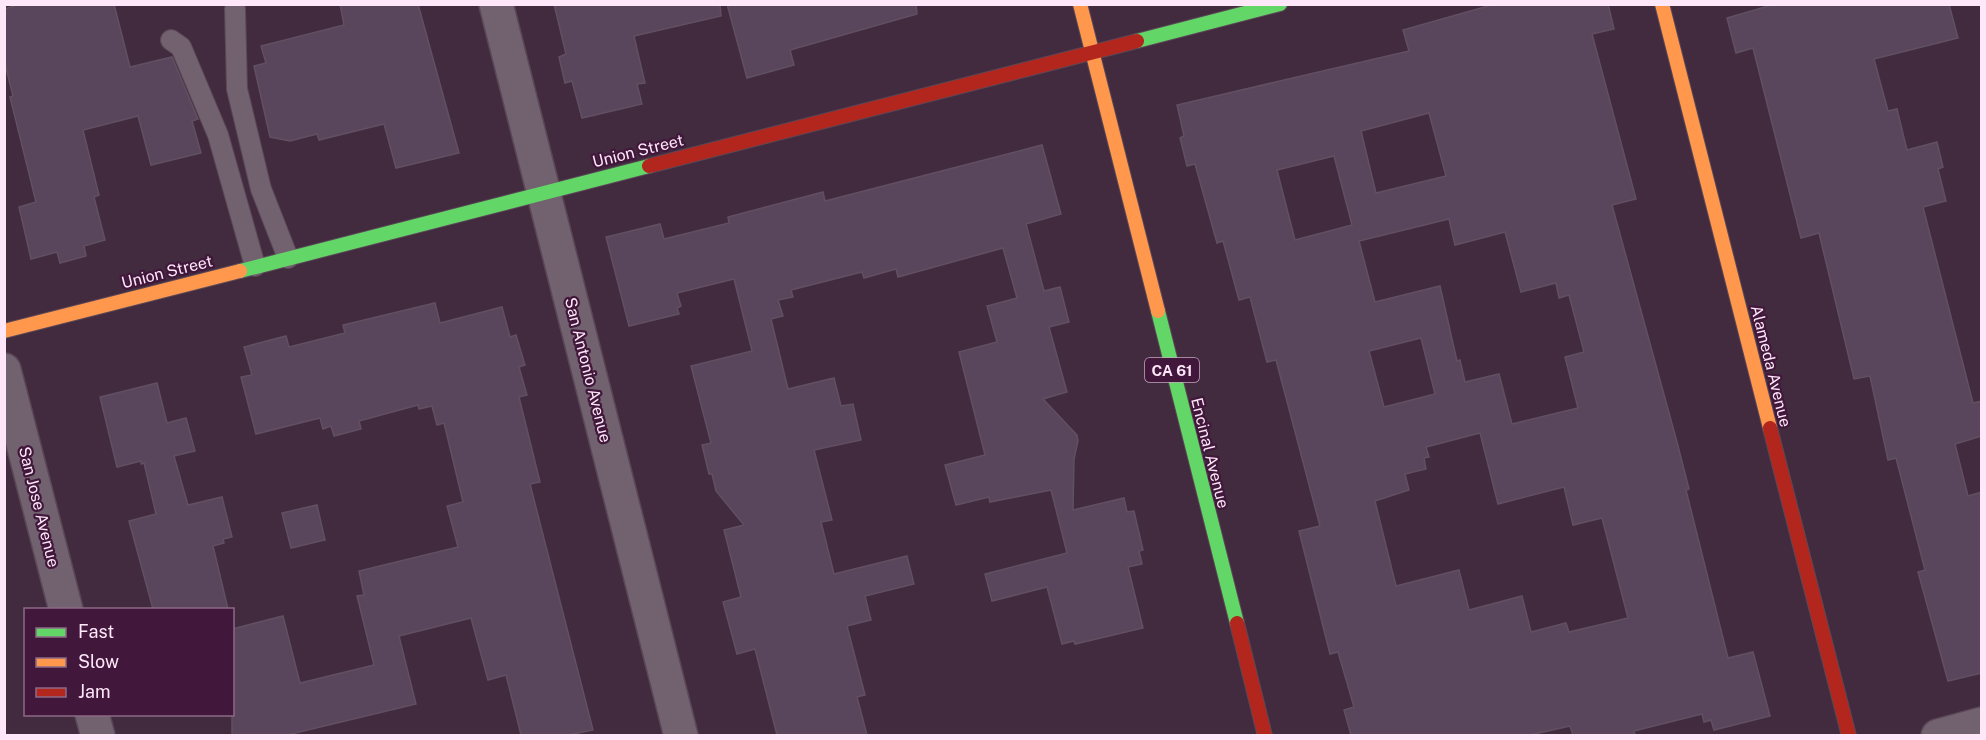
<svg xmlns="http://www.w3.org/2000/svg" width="1986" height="740" viewBox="0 0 1986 740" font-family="'Public Sans',sans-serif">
<rect width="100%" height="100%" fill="#422b3f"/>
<g fill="#5a465c" stroke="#605062" stroke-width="1.5" fill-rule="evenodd">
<polygon points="21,4 114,4 130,67 172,57 198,119 192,121 201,153 151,165 138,116 83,130 99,195 94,197 105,240 84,246 86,256 60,263 57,252 31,259 19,207 36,202 10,97 13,96 4,60 4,9"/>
<polygon points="340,4 418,4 459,153 396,168 384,124 319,140 317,134 290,141 270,137 254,66 266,63 261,46 344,25"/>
<polygon points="554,4 720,4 721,16 634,36 645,83 637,84 642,104 582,118 572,81 565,83 559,57 566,54"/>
<polygon points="727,4 916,4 917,14 790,50 794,65 747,78"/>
<path d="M1495 4H1608L1614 29 1592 34 1636 199 1612 205 1677 442 1689 489 1686 490 1728 658 1753 652 1770 716 1714 730 1711 720 1704 722 1702 714 1634 731 1635 735H1573L1570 726 1530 735H1351L1344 710 1354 707 1338 652 1330 654 1299 531 1320 526 1276 360 1267 362 1250 297 1239 300 1223 241 1217 243 1195 164 1187 166 1180 138 1184 136 1177 105 1409 51 1403 30ZM1429 113 1446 176 1376 193 1361 131ZM1334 156 1352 225 1295 240 1277 170ZM1449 219 1455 245 1505 232 1521 292 1556 283 1559 298 1569 295 1584 352 1565 357 1578 408 1512 424 1499 374 1465 382 1460 360 1457 361 1440 286 1375 302 1359 241ZM1421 338 1435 394 1384 407 1369 351ZM1480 433 1498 504 1564 487 1573 525 1602 518 1628 618 1569 632 1566 623 1531 632 1522 596 1469 610 1459 570 1396 586 1375 501 1409 490 1405 474 1426 469 1424 458 1429 457 1426 447Z"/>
<polygon points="1775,4 1949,4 1958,38 1874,59 1888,111 1897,109 1907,150 1937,142 1943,167 1938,169 1946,201 1923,207 1973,403 1982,401 1982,436 1955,444 1968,496 1982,492 1982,673 1948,681 1918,572 1925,570 1896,458 1888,460 1870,376 1854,379 1819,233 1801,238 1753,48 1736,53 1727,18"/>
<polygon points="1042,145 1061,214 1026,224 1044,291 1060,287 1069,322 1049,327 1067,392 1043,399 1077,435 1078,441 1074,459 1073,510 1124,498 1127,512 1134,511 1143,550 1139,551 1142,564 1128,567 1143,628 1075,644 1074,641 1062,644 1047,587 992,601 985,574 1067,553 1051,490 990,502 989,497 956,505 945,465 985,455 959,352 997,342 987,306 1017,298 1003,248 898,277 896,269 864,278 862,272 791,290 793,297 778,300 783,316 771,319 788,389 834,378 841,406 853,404 861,440 814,450 832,520 821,522 834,574 907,556 914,584 865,596 871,620 847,626 865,695 857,697 867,735 777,735 755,649 737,654 723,602 741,597 724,530 744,525 716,491 712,474 709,474 702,445 711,443 691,366 752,351 734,279 677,293 681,306 677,308 679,314 629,326 606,237 660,224 664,239 729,223 728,217 823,192 825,201"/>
<polygon points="435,303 440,323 502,307 510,337 516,335 525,365 519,367 527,395 519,397 540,482 530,484 593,730 568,735 521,735 506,675 488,680 471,618 399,636 416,704 287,735 232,735 232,629 283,616 300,683 374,665 357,596 364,595 359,571 458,547 447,506 463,502 444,423 437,425 432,406 419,409 418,405 359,421 361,429 334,436 331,426 323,429 320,418 256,434 241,377 252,375 244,347 286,336 289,347 345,333 343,325"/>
<polygon points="157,383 167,423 186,418 195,451 174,456 188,505 222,497 232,537 223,539 224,543 213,546 228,609 153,609 129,521 156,514 144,463 141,464 141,461 117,467 100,397"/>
<polygon points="317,505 325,540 291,548 282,513"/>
</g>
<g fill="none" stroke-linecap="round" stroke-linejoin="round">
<g stroke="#5a4756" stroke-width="22">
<g id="lane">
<polyline points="235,9 237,89 261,189 288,258"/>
<polyline points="171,40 181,47 218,135 255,266"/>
</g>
</g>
<g stroke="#5a4756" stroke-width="36">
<g id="street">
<polyline points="496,4 681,736"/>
<polyline points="4,370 66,610"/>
<polyline points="92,714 98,736"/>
<polyline points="1938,736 1982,724"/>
</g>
</g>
<g stroke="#5a4756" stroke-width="16">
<g id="fast">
<polyline points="1137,41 1280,4"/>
<polyline points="240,271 649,166"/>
<polyline points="1158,311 1237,623"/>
</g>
</g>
<g stroke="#5a4756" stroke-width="16">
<g id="slow">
<polyline points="1080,4 1158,311"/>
<polyline points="1662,4 1770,428"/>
<polyline points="4,331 240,271"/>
</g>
</g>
<g stroke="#5a4756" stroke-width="16">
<g id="jam">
<polyline points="649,166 1137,41"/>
<polyline points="1770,428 1849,736"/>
<polyline points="1237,623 1265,736"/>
</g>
</g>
<use href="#lane" stroke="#72616f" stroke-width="20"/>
<use href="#street" stroke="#72616f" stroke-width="33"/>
<use href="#fast" stroke="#63d668" stroke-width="14"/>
<use href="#slow" stroke="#ff974d" stroke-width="14"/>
<use href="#jam" stroke="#b3261e" stroke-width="14"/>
</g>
<g text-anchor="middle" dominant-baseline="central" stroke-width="4.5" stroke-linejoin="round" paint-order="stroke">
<rect fill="#41173b" stroke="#c5a9bf" stroke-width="1.5" x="1145" y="358" width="54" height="24" rx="4.5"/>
<g font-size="15" font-weight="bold" fill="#fde7f8">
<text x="1172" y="370">CA 61</text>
</g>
<g font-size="16" fill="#fde7f8" stroke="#41173b">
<text transform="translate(638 151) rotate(-14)">Union Street</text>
<text transform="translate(167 272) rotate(-14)">Union Street</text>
<text transform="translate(1771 366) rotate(76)">Alameda Avenue</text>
<text transform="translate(588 370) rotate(76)">San Antonio Avenue</text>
<text transform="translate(1210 453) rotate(76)">Encinal Avenue</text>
<text transform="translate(39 507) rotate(76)">San Jose Avenue</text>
</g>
</g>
<rect width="1986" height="740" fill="none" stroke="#fde7f8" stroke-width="12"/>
<rect x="24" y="608" width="210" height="108" fill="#41173b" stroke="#8c6a87" stroke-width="1.5"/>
<rect x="36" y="628" width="30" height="9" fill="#63d668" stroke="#8c6a87" stroke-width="1.5"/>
<text x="78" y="638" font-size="18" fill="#fde7f8">Fast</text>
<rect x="36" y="658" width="30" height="9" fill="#ff974d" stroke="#8c6a87" stroke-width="1.5"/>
<text x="78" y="668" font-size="18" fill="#fde7f8">Slow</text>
<rect x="36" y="688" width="30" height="9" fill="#b3261e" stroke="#8c6a87" stroke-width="1.5"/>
<text x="78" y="698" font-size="18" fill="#fde7f8">Jam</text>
</svg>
